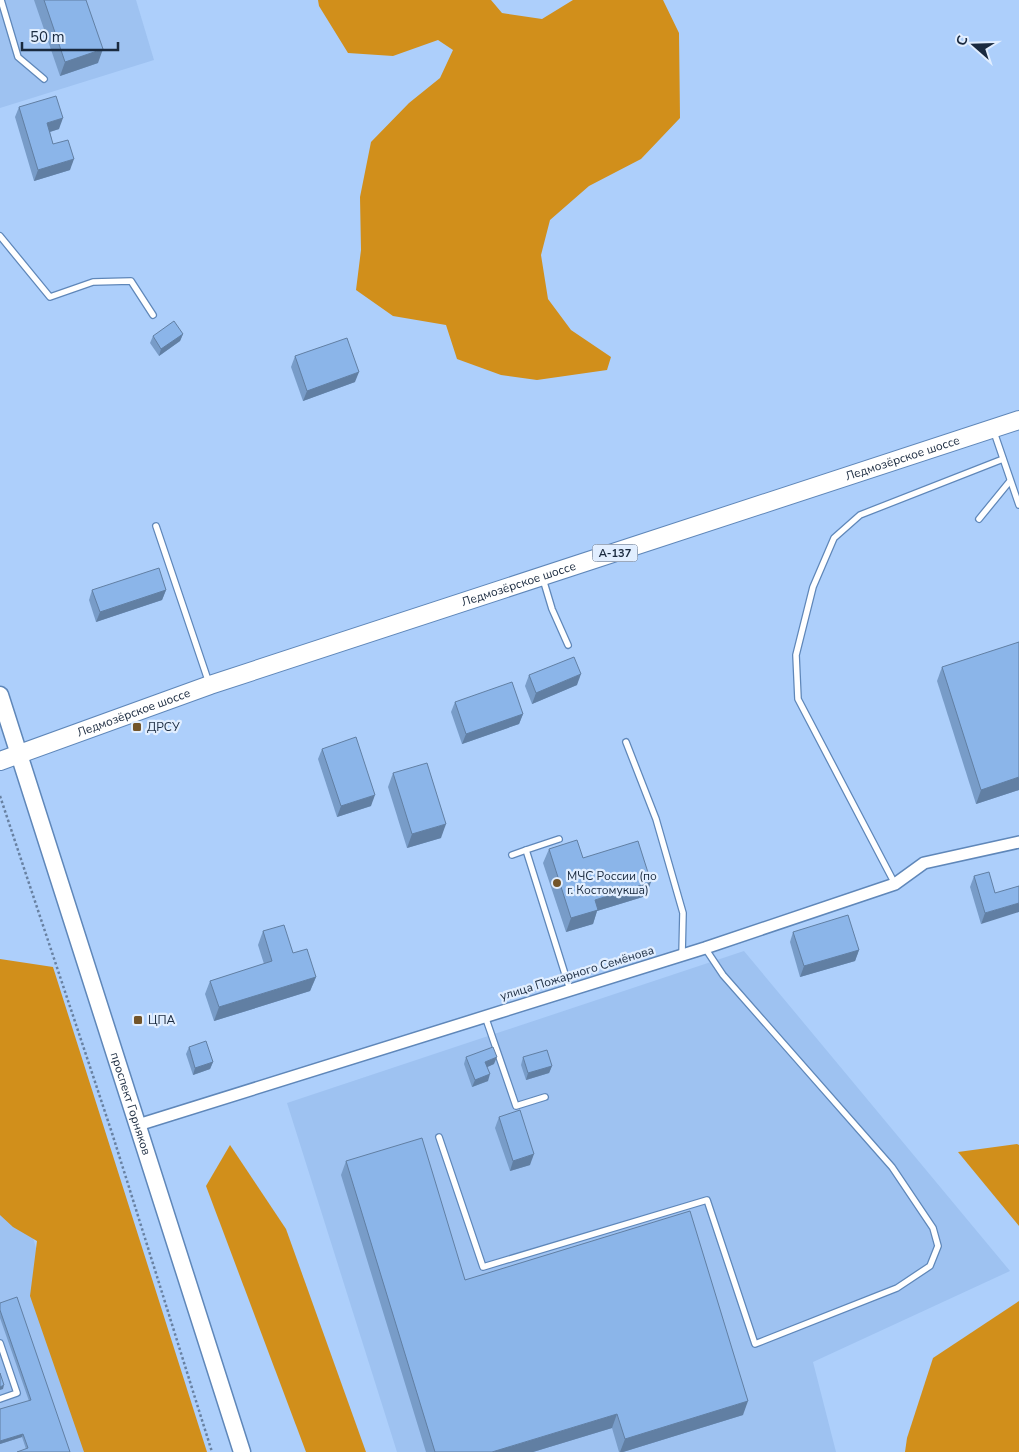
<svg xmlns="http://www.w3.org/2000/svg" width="1019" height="1452" viewBox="0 0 1019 1452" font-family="'Nunito Sans',sans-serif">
<rect width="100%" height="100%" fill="#adcffb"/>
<g fill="#9ec2f1">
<polygon points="0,0 136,0 154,60 0,108"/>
<polygon points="744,951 1010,1271 813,1362 836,1452 397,1452 287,1103"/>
<polygon points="0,1204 25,1210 95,1452 0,1452"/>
</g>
<g fill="#d18f1b">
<polygon points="318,0 491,0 502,13 542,19 573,0 663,0 679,33 680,118 641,159 589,186 550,220 541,255 548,299 571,330 611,357 607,370 537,380 501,375 457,359 446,325 393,316 356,290 361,250 360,197 371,142 409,103 440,78 453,50 438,40 393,56 348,53 319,6"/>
<polygon points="0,959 53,967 207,1452 84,1452 30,1296 37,1241 13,1227 0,1215"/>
<polygon points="1017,1144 1019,1145 1019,1226 958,1152"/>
<polygon points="230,1145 286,1229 366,1452 306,1452 206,1186"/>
<polygon points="1019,1301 1019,1452 905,1452 907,1438 933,1358"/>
</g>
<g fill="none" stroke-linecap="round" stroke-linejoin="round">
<g stroke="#5f87b9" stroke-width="8">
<g id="service">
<polyline points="1,0 18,57 44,79"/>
<polyline points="0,236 50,297 93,282 131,281 153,315"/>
<polyline points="994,432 1019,505"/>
<polyline points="979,519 1010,481"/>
<polyline points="156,526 209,683"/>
<polyline points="543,579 552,609 568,645"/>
<polyline points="626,742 656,819 683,913 682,955"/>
<polyline points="526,850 559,839"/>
<polyline points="512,855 526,850 570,990"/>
<polyline points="895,884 798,699 796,655 813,587 834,538 860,515 1003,459"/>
<polyline points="485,1016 516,1106 545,1097"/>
<polyline points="439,1137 483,1267 707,1200 755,1344 897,1288 930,1266 938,1246 933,1228 892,1167 723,975 705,948"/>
<polyline points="0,1343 17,1393 0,1399"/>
</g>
</g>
<g stroke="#5f87b9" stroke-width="14">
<polyline id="minor" points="138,1125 705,948 895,884 924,863 1019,842"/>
</g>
<g stroke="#5f87b9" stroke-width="19">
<g id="secondary">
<path id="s1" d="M0 695 242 1452"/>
</g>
</g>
<g stroke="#5f87b9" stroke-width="20">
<g id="primary">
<path id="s2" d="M0 761 210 685 1019 420"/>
</g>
</g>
<polyline stroke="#6881a2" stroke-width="2.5" stroke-dasharray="2.5 2.5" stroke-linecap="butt" points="0,796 112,1133 212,1452"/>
<use href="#service" stroke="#fff" stroke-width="5.5"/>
<use href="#minor" stroke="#fff" stroke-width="11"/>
<use href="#secondary" stroke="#fff" stroke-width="16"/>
<use href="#primary" stroke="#fff" stroke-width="18"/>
</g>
<g fill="#789cc8">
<polygon points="34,0 86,0 98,63 60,76"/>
<polygon points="19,107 59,129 50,132 53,144 70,170 34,181 15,117"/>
<polygon points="183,334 180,341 159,356 150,343 153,336"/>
<polygon points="295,356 355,382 303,401 291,367"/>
<polygon points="92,590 166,590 162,600 96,622 89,600"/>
<polygon points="942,667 1019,790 976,804 937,681"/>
<polygon points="529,675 577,685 532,704 525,686"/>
<polygon points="455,702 523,714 519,724 462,744 451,712"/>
<polygon points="322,749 371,806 337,817 318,759"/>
<polygon points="393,773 441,838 407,848 388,787"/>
<polygon points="549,849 583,858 646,896 597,911 593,924 566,932 543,863"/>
<polygon points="974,876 995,893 981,924 970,887"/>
<polygon points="263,931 293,953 316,977 310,991 214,1021 205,994 210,981 264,964 258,945"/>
<polygon points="793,932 859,950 855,961 800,977 790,942"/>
<polygon points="189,1047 213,1062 210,1069 193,1075 186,1054"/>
<polygon points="466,1057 494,1064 487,1067 488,1081 472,1087 464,1064"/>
<polygon points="523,1057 552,1066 549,1073 526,1080 521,1065"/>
<polygon points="499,1117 530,1165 510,1171 495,1128"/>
<polygon points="346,1161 465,1280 743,1415 623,1452 619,1452 612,1428 533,1452 426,1452 341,1175"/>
<polygon points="0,1303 70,1452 26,1449 22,1437 0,1444 0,1409 29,1401 0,1318"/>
</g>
<g fill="#617fa3">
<polygon points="103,49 98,63 60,76 65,62"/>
<polygon points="63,118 59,129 43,134 47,123"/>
<polygon points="74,159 70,170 34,181 38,170"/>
<polygon points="183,334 180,341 159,356 161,349"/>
<polygon points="359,372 355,382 303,401 307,391"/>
<polygon points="166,590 162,600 96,622 100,612"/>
<polygon points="581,674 577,685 532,704 536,693"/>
<polygon points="523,714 519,724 462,744 466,734"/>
<polygon points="1019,777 1019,790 976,804 981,790"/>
<polygon points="375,795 371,806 337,817 341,806"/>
<polygon points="446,824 441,838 407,848 412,834"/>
<polygon points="651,882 646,896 597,911 593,924 566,932 571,918 595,900"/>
<polygon points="1019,903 1019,912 981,924 985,913"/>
<polygon points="859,950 855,961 800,977 804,966"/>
<polygon points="316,977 310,991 214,1021 219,1007"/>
<polygon points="497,1057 494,1064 483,1069 485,1062"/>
<polygon points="213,1062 210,1069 193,1075 195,1068"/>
<polygon points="552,1066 549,1073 526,1080 528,1073"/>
<polygon points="490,1074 488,1081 472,1087 475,1080"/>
<polygon points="534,1154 530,1165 510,1171 513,1161"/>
<polygon points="4,1385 3,1389 0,1390 0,1387"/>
<polygon points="748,1401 743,1415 623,1452 620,1452 625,1439"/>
<polygon points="617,1414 612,1428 533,1452 492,1452"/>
<polygon points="23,1434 22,1437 0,1444 0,1441"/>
</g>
<g fill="#8bb5e9" stroke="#617fa3">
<polygon points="44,0 86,0 103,49 65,62"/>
<polygon points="56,96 63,118 47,123 53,144 68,140 74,159 38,170 19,107"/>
<polygon points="174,321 183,334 161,349 153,336"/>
<polygon points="347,338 359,372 307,391 295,356"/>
<polygon points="159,568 166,590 100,612 92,590"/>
<polygon points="1019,642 1019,777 981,790 942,667"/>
<polygon points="574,657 581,674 536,693 529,675"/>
<polygon points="512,682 523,714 466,734 455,702"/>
<polygon points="356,737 375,795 341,806 322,749"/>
<polygon points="427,763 446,824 412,834 393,773"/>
<polygon points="577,840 583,858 638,841 651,882 595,900 598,910 571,918 549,849"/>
<polygon points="989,872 995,893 1019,886 1019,903 985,913 974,876"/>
<polygon points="848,915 859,950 804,966 793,932"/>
<polygon points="284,925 293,953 307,949 316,977 219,1007 210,981 272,961 263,931"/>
<polygon points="206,1041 213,1062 195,1068 189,1047"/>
<polygon points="493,1047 497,1057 485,1062 490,1074 475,1080 466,1057"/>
<polygon points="547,1050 552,1066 528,1073 523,1057"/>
<polygon points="520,1110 534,1154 513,1161 499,1117"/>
<polygon points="422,1138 465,1280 690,1211 748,1401 625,1439 617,1414 492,1452 435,1452 346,1161"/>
<polygon points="17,1297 70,1452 17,1452 28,1448 23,1434 0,1441 0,1409 31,1400 0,1310 0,1303"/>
<polygon points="0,1373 4,1385 0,1387"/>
</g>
<g fill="#73552a" stroke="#e1eeff" stroke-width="2">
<rect x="132" y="722" width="10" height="10" rx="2.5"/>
<circle cx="557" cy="883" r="5"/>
<rect x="133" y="1015" width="10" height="10" rx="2.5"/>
</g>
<g text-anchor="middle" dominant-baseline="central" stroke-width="4.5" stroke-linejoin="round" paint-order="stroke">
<rect fill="#e1eeff" stroke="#566579" stroke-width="1" x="592.5" y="544.5" width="45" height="17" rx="4"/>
<g font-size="11" font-weight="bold" fill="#1a2a3f">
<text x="615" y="553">А-137</text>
</g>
<g font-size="12" fill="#1a2a3f" stroke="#e1eeff">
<text stroke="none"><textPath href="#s2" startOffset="952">Ледмозёрское шоссе</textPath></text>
<text stroke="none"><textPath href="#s2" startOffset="548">Ледмозёрское шоссе</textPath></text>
<text stroke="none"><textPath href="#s2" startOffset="142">Ледмозёрское шоссе</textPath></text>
<text transform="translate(577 973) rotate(-17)">улица Пожарного Семёнова</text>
<text stroke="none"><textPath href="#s1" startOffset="429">проспект Горняков</textPath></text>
</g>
<g font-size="12" fill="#1a2a3f" stroke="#e1eeff" text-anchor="start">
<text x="147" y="727">ДРСУ</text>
<text x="567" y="876">МЧС России (по<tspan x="567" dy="14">г. Костомукша)</tspan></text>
<text x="148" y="1020">ЦПА</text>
</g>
</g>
<g transform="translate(974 45) rotate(290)" stroke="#e1eeff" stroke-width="4" paint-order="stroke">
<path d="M0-4L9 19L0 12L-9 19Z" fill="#1a2a3f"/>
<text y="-8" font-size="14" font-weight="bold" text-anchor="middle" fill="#1a2a3f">С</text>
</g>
<path d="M22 42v8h96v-8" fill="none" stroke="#1a2a3f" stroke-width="2.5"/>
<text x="30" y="42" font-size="15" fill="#1a2a3f" stroke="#e1eeff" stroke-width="4" paint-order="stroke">50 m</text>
</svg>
